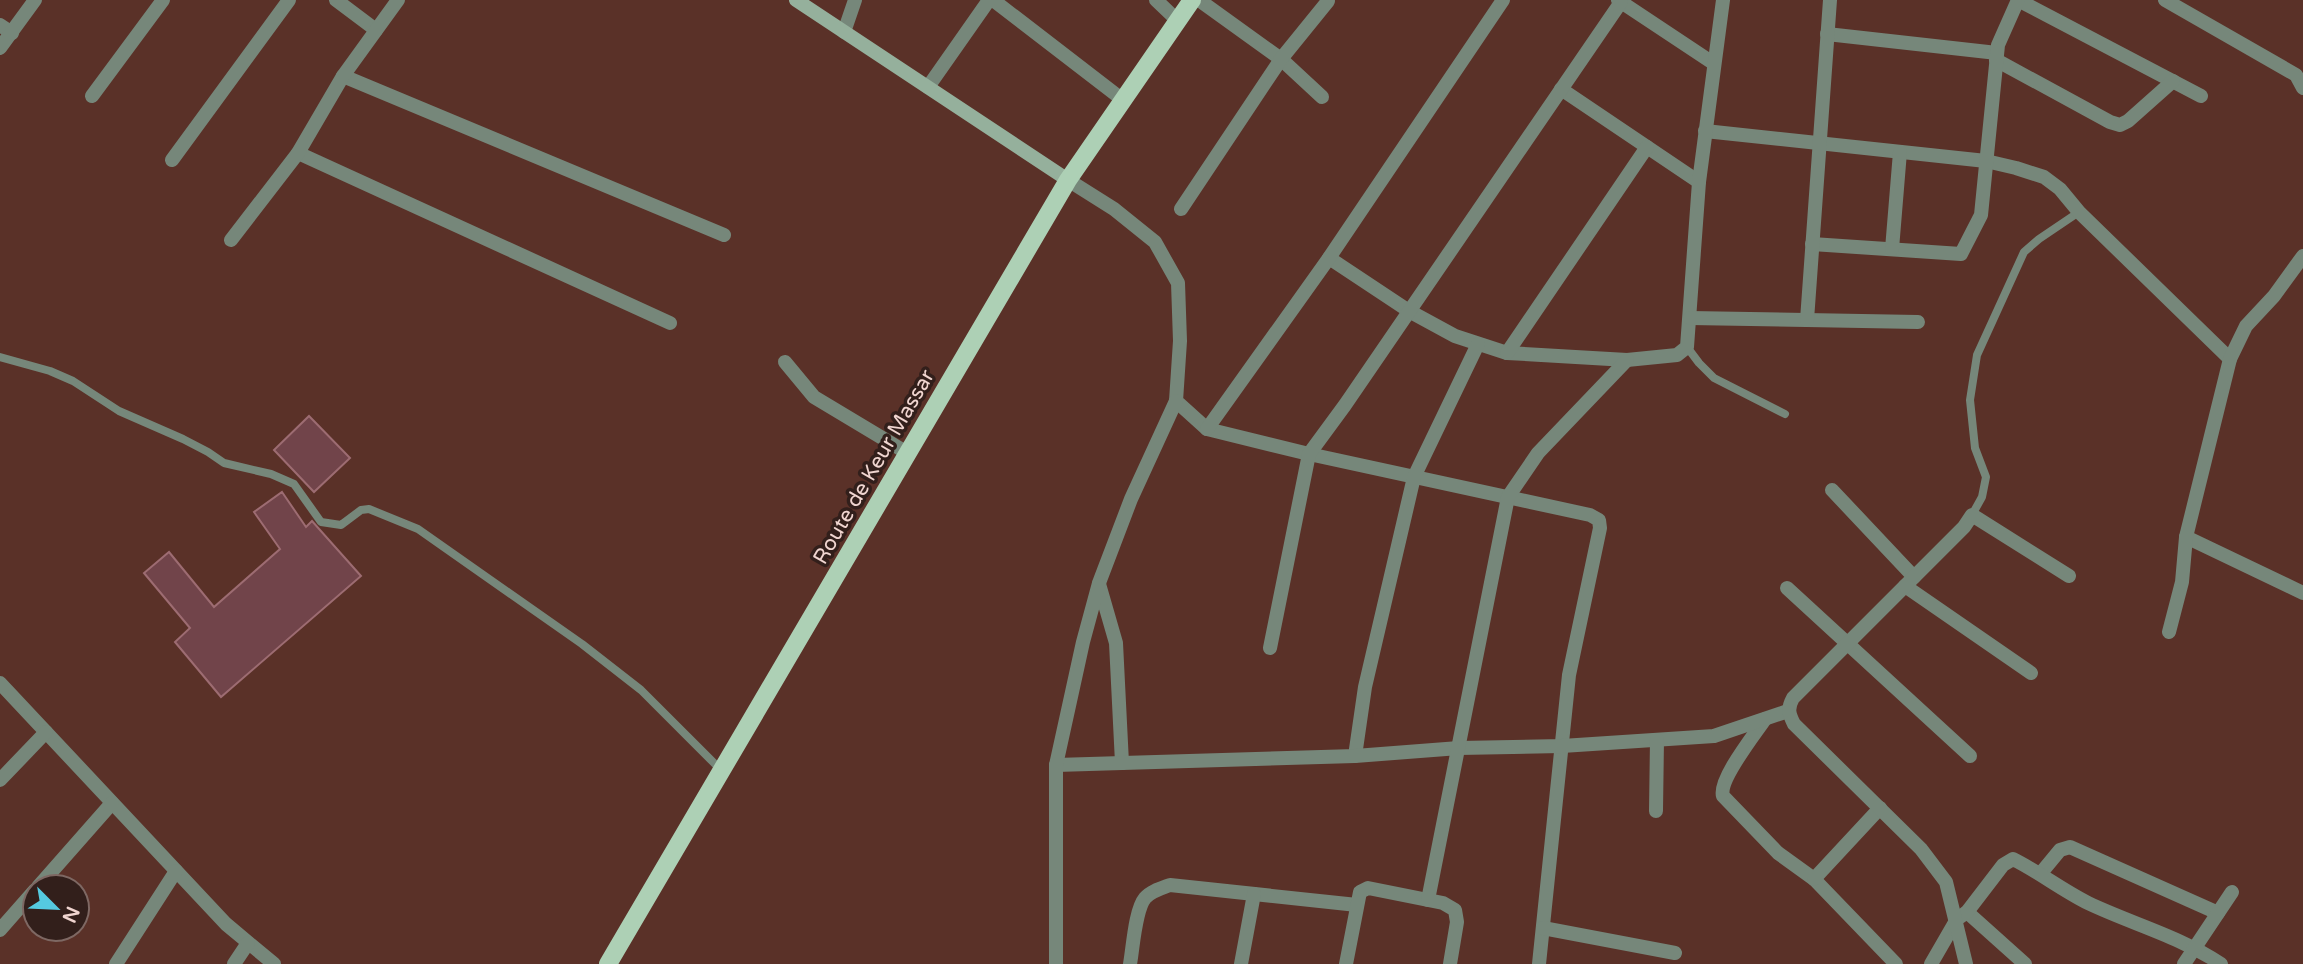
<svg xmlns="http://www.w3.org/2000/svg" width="2303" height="964" viewBox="0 0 2303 964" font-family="'Varela Round',sans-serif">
<rect width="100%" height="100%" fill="#5a3128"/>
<g fill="#71444a" stroke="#9d6c72" stroke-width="2">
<polygon points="309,416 350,458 314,492 274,450"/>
<polygon points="282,492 306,527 312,521 361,576 221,697 175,642 190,628 144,573 169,552 214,607 280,549 254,512"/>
</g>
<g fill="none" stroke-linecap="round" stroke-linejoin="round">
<g stroke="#76877a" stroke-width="8">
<polyline points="1687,347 1699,363 1714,378 1785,414"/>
<polyline points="0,357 50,371 73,381 119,411 183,439 208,452 224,463 271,474 294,484 321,522 341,525 361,510 369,509 418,529 582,644 641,690 722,771"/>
<polyline points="1972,515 1982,497 1986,477 1975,448 1970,400 1977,355 2024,252 2039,239 2079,212"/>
</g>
<g stroke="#76877a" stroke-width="14">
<polyline points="336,0 376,30"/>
<polyline points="993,0 1123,100"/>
<polyline points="1156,0 1178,21"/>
<polyline points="1199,0 1281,59 1322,97"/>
<polyline points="1618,0 1713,63"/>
<polyline points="2018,0 2201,96"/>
<polyline points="2165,0 2296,75 2303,88"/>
<polyline points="0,25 12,33"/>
<polyline points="844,32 855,0"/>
<polyline points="1827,34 1997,53"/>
<polyline points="0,48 35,0"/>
<polyline points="1996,60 2110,122 2120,125 2128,121 2173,81"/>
<polyline points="343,76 724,235"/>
<polyline points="928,87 989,0"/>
<polyline points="1561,89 1699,182"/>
<polyline points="92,96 163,0"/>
<polyline points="1705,131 1986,161 2016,168 2044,177 2060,189 2079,212 2230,359"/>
<polyline points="298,153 670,323"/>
<polyline points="172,160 289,0"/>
<polyline points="1068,180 1114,209 1155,242 1178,283 1180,341 1176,401 1207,429 1309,454 1590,515 1599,520 1600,528 1569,675 1539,964"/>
<polyline points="1181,209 1281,59 1328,1"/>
<polyline points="231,240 298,153 343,76 398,0"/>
<polyline points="1812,244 1961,254 1981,215 1998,45 2018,0"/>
<polyline points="1892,249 1900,152"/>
<polyline points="1329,258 1409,311 1455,336 1507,353 1627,360 1677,355 1687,347 1699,182 1723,0"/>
<polyline points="1690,318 1918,322"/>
<polyline points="1807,320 1830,0"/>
<polyline points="1507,353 1647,147"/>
<polyline points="785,362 814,397 909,454"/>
<polyline points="1207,429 1329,258 1503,0"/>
<polyline points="1832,490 1914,577"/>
<polyline points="2186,537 2303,593"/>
<polyline points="1099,584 1116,643 1122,763"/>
<polyline points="1905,586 2031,673"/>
<polyline points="1787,588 1970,756"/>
<polyline points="2169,632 2182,582 2186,537 2230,359 2246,326 2274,296 2303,256"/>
<polyline points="1270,648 1309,454 1345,405 1621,2"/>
<polyline points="0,683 226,924 274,964"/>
<path d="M1765 719C1755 734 1718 780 1723 796L1778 853 1814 879 1896 964"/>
<polyline points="1355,756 1365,687 1414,477 1478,344"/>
<polyline points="1056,765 1355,756 1459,748 1562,746 1714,736 1788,711"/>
<polyline points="0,780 46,732"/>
<polyline points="1656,811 1657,740"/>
<polyline points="2041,873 2060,850 2070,847 2218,913"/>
<polyline points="1814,879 1880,808"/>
<polyline points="38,887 112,803"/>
<polyline points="1967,912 2025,964"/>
<polyline points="1543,928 1675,953"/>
<polyline points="0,930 35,890"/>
<polyline points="116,964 176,871"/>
<polyline points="234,964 248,943"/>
<polyline points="1056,964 1056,765 1083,642 1099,583 1131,499 1176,401"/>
<path d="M1130 964C1133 948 1135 910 1145 898 1151 891 1162 888 1170 885L1357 905"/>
<polyline points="1241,964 1254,894"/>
<polyline points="1346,964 1360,892 1368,888 1428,900"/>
<polyline points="1450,964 1457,922 1455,910 1443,903 1428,900 1508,497 1538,453 1627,360"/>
<path d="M1931 964 1957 919 1967 912 2003 865 2013 859C2039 872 2062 890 2088 903 2132 924 2179 936 2221 964"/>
<path d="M1966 964 1946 882 1921 849 1794 724C1789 714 1787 709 1793 698L1964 527 1972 515 2069 576"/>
<polyline points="2184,964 2232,892"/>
</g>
<polyline stroke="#95b09c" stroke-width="14" points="796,0 1068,180"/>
<polyline stroke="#add0b5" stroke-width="18" points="608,964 1068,180 1192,0"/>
</g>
<g text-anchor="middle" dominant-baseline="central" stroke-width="7" stroke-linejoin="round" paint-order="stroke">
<g font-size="21" fill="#f0d5d0" stroke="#321f1b">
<text transform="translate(874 467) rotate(-60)">Route de Keur Massar</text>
</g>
</g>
<g transform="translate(56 908) rotate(114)"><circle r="33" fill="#321f1b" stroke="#7e6863" stroke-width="2"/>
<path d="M0-5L12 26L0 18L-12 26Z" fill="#55cae0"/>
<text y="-10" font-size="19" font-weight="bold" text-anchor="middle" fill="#f0d5d0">N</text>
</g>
</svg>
